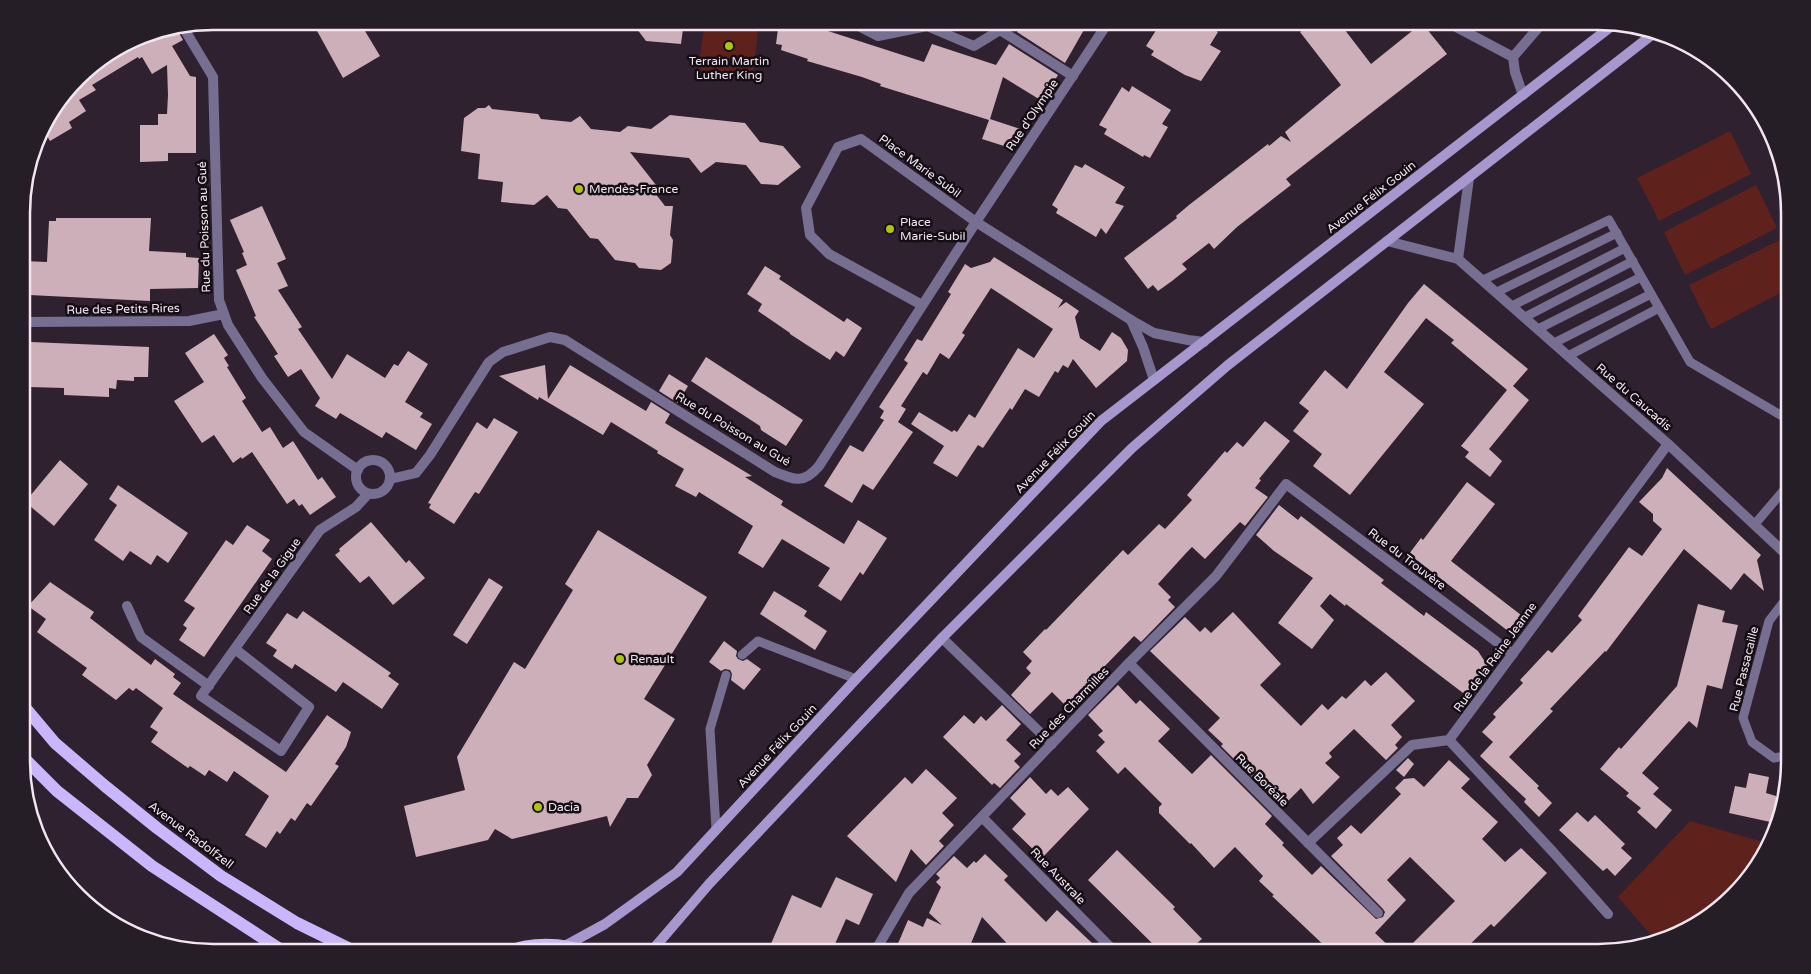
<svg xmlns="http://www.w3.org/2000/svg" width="1811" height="974" viewBox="0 0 1811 974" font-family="'Varela Round',sans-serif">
<rect width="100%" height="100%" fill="#302130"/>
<g fill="#5e211c">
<polygon points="705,21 759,21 753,77 698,70"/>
<polygon points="1730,131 1751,174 1659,221 1637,178"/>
<polygon points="1756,185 1777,228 1685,275 1664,232"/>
<polygon points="1782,239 1788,252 1788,289 1711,329 1689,285"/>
<polygon points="1690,821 1770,844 1770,846 1742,888 1704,921 1658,943 1618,897"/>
</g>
<g fill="#ccafb8">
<polygon points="328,21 359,21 380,56 343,78 316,29"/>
<polygon points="631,21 684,21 681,44 646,41"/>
<polygon points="779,21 797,21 924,62 932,44 996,65 1009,44 1058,75 1042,101 1003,77 990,119 1020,129 1004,146 982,139 989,120 880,86 881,84 862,77 807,61 808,59 781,50 782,45 776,44"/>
<polygon points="1023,21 1089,21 1065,63 1017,32"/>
<polygon points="1162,21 1200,21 1218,32 1210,45 1221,51 1201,81 1185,75 1151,55 1154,51 1146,46"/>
<polygon points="1314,21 1338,21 1371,64 1422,23 1447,54 1286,179 1291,185 1237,227 1214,249 1209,243 1182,264 1187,269 1172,281 1158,291 1153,285 1148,289 1124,258 1177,218 1176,216 1189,205 1268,144 1269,146 1281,136 1291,142 1285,132 1341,85 1300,32"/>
<polygon points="176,28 183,40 172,46 190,76 196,77 196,153 168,153 168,161 140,162 140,125 158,125 158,114 167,114 168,95 167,65 152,74 142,57 139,59 138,57 92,85 96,90 79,100 86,111 69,122 72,128 50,141 47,136 37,141 41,128 86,69 140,36"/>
<polygon points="1132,86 1171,110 1162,124 1168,127 1150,158 1144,155 1143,157 1104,134 1107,129 1099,125 1122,87 1129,92"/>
<polygon points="489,105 492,109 538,114 541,119 571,122 580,116 591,129 620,132 628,126 651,129 670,115 745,123 760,142 783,146 801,167 778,185 761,184 746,165 716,162 701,173 689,158 630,152 656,185 655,193 665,206 673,206 670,235 673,240 671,263 661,270 639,268 635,263 615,260 598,239 590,238 567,209 558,208 547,195 534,205 501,202 503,182 478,179 480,154 461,151 464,118 478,108 485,108"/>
<polygon points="1085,164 1125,187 1115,203 1124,206 1106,234 1101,228 1096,237 1056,213 1058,209 1052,205 1075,165 1082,168"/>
<polygon points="262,206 286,259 277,263 288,286 278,290 302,327 298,329 332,379 347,354 385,378 394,364 398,366 408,351 428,364 405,402 423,413 420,417 432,424 416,450 386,432 382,438 340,413 336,419 315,406 320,398 301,369 288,377 274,356 278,354 254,317 256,316 236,270 247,265 242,253 244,252 230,220"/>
<polygon points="56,218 151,218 149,251 186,253 186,257 199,258 198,288 150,289 150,301 29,295 29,292 22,291 22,261 47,262 49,221 56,221"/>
<polygon points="994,257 1063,300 1058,308 1066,302 1079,311 1075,317 1080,338 1100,351 1112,332 1121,338 1128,350 1127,361 1096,388 1073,359 1068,368 1063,365 1058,373 1055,371 1039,397 1025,389 1012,410 1010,408 983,448 978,445 957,477 933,463 944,446 911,424 919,412 952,432 954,430 957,432 969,414 975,418 1018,348 1034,358 1053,329 991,288 962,333 965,335 949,359 940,353 927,375 923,372 901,406 906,409 898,422 913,432 873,490 863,484 852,503 824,486 850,445 863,452 884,420 880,418 884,411 879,407 908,363 904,360 917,339 922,341 951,294 948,292 965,264 971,268 990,262"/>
<polygon points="765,266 781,276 779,279 844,322 847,318 862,328 844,357 836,351 830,360 790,334 790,333 758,311 762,304 747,294"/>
<polygon points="1424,284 1528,369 1513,386 1529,400 1489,449 1502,461 1490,477 1465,457 1469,452 1461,446 1507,390 1451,343 1454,340 1426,318 1384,372 1424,404 1350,495 1313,466 1322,454 1293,431 1309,411 1299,403 1325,370 1347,389 1408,303"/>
<polygon points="214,334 228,355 224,358 229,366 227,367 246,398 242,401 262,432 270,427 283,448 293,441 318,480 322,477 336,497 310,515 302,504 299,506 294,499 287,504 252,452 242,459 241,457 233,463 214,435 202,443 174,401 204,382 185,353"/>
<polygon points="31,342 149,347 148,377 134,377 134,381 117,380 116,389 109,388 109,397 64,395 64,388 29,387"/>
<polygon points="706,357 803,420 786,446 761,430 760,426 691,381"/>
<polygon points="545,365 548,399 570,365 646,411 651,402 670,414 665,423 752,476 745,477 783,501 781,505 844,544 858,520 887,538 863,575 860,572 841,601 818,586 830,568 782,539 763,568 738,553 753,526 699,492 696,497 675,486 684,469 657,453 658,451 611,422 603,435 539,397 538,400 499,376"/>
<polygon points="669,374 688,386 678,403 659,391"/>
<polygon points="494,418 518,432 479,494 475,492 454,524 429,508 431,504 428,503 477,422 487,429"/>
<polygon points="1265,421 1290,441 1259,479 1261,480 1255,488 1268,497 1245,526 1240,522 1205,559 1192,547 1187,552 1158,584 1171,597 1168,600 1175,607 1141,642 1134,636 1102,669 1108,675 1079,706 1073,699 1066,706 1052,692 1030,714 1011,695 1031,673 1026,668 1032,661 1023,652 1045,629 1046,630 1123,550 1128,555 1159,524 1165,529 1192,500 1187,495 1225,451 1227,453 1237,442 1243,447"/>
<polygon points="60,460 88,484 54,526 25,502"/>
<polygon points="1667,468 1761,555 1757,560 1764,591 1744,573 1731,590 1684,549 1606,652 1605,651 1550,709 1553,711 1509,757 1539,786 1537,788 1552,803 1539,817 1524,802 1526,799 1480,756 1493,742 1482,732 1496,717 1493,714 1523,683 1520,680 1548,650 1552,653 1582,620 1578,616 1629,547 1642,556 1662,529 1653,521 1653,514 1639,502 1662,478"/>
<polygon points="1467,482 1495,504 1451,561 1521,615 1508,631 1409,554 1421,538 1423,540"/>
<polygon points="118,485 188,533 168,563 157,555 151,565 130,551 123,561 94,540 117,505 109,499"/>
<polygon points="1279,505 1298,520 1301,516 1384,580 1381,583 1424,616 1426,612 1478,651 1489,668 1467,696 1346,604 1345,606 1330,594 1320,606 1334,620 1312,649 1278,623 1313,578 1274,551 1256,535"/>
<polygon points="371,522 406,563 409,560 425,578 393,605 369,576 360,583 335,555 340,551 339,549"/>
<polygon points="247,525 270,540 262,551 272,559 204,657 179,640 187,628 183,625 195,608 184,601 226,540 233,545"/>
<polygon points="598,530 707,597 644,699 675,719 647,765 652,775 638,798 627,798 610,827 607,816 512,839 495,829 488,840 416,857 404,806 465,790 457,757 514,662 525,669 573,590 565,584"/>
<polygon points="489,578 503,587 467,644 453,635"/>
<polygon points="50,582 94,612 90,618 151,665 155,659 175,674 173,677 181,683 173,694 286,772 327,715 351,732 346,747 335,764 339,766 311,806 307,803 295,821 291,818 280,834 277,831 266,848 245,835 269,796 234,771 227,782 209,770 205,776 190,766 188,768 151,742 158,732 150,727 163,708 136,688 133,691 129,688 116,700 82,675 87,668 37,632 46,619 28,606"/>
<polygon points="774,591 807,611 804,616 827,631 815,650 760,614"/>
<polygon points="1698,604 1725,611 1722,622 1738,625 1722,689 1707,685 1697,728 1689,721 1642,773 1659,788 1653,794 1672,810 1656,829 1637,812 1641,808 1626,796 1629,793 1600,769 1619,747 1621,749 1677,686"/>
<polygon points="303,611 391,673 388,676 399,684 382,709 343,682 336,692 295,664 292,669 273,656 277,650 266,643 287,613 297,619"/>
<polygon points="1233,612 1281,664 1260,685 1301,726 1322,704 1328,710 1342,696 1346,699 1365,680 1371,686 1386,672 1415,701 1391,725 1402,737 1395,745 1398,748 1386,760 1354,729 1329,753 1332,757 1325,763 1340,777 1313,804 1301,788 1282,807 1221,746 1223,744 1208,730 1220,718 1150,651 1185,617 1200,632 1205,627 1211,633"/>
<polygon points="724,641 737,651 736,656 738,659 743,661 747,659 761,669 744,690 731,680 732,674 730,670 725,669 721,671 709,662"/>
<polygon points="1118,685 1136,704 1140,700 1170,729 1158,741 1192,774 1211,755 1272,816 1265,824 1284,843 1282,845 1312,875 1321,866 1376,919 1383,917 1385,912 1383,909 1331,856 1343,845 1337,838 1351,825 1361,834 1401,794 1395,788 1404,779 1414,778 1424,787 1449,760 1470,779 1461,788 1498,822 1482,839 1505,862 1521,848 1547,873 1494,927 1491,924 1462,952 1404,952 1455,901 1410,857 1387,880 1406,900 1375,933 1395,952 1331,952 1272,896 1274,895 1259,881 1263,876 1235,847 1214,868 1191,843 1190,844 1159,813 1159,807 1162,804 1125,767 1118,774 1096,751 1105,742 1098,735 1103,731 1088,715"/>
<polygon points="1002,705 1021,724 1006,740 1021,754 1014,761 1020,767 1000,788 994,783 992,785 943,737 964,715 974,724 981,716 986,721"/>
<polygon points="1408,758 1414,764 1404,777 1396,770"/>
<polygon points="926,769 957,798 942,813 954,825 939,841 944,846 926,865 911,849 896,882 847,836 905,777 912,784"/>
<polygon points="1749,773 1769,777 1766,793 1776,796 1776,798 1781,799 1775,823 1729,813 1735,786 1746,788"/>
<polygon points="1030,777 1046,794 1051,789 1058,796 1068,787 1089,809 1042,858 1012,829 1026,814 1010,798"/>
<polygon points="1577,812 1588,822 1595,815 1625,844 1621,848 1632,858 1615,876 1607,868 1603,871 1559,830"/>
<polygon points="1117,850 1175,907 1173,909 1202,939 1196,944 1204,952 1161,952 1088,880"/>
<polygon points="985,854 1008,876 1004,880 1046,922 1057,910 1092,943 1083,952 1016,953 982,917 967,953 894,953 908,920 923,927 927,918 942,925 929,913 941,887 936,882 940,878 936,874 954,856 967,868 974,861 976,863"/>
<polygon points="836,877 873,894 859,925 846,919 831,953 767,953 792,895 821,908"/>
</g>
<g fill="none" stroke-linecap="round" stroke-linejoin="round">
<g stroke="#776f91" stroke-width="9">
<polyline points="1483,280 1609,220 1690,362 1789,420"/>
<polyline points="1497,292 1617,233"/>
<polyline points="1512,306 1625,248"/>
<polyline points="1525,317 1633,261"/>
<polyline points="1538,329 1641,277"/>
<polyline points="1554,343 1651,294"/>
<polyline points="1568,356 1659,308"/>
<polyline points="1755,524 1789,484"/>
<polyline points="1789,595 1769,621 1743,718 1752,742 1774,758 1790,755"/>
<polyline points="742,655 758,641 856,679"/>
<polyline points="716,829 710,729 726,675"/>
</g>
<g stroke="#776f91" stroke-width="10">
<polyline points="849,21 878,36 927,26 974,46 1000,30 1073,76"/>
<polyline points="1445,21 1513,57 1544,21"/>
<polyline points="183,27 213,77 219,300 228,325 262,378 304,432 358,470"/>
<polyline points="1513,57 1515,72 1523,95"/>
<polyline points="1387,241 1458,259 1668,444 1789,557"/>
<polyline points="1458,259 1469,178"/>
<polyline points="922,305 829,254 810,235 806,208 838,147 861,139 976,222 1109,21"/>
<polyline points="1131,320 1143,347 1154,380"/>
<polyline points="22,322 189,321 224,314"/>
<circle cx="373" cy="477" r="17"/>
<path d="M390 479 416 473 430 455 489 362 503 352 550 337 565 340 775 472C795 480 804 484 819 466L976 222 1131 320 1154 333 1188 340 1204 342"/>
<polyline points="127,606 141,637 209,686"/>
<polyline points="942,638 1052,744"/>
<polyline points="235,649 309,707 281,751 201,696 320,530 356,507 368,494"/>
<polyline points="1129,663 1378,913"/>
<polyline points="1449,740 1553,852 1608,914"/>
<polyline points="982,817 1115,952"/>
<polyline points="1308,843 1412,745 1449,740 1668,444"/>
<polyline points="874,953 909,893 1129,663 1216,576 1286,484 1513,654"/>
</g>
<g stroke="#a697ce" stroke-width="10">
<polyline points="563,947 605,924 677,872 856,679 1101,421 1613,25"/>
<polyline points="653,953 655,947 709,884 942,638 1132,448 1228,365 1653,34"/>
</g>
<g stroke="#cab6fd" stroke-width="12">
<polyline points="23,705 55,743 105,786 157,828 221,876 297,923 352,950 366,953"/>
<polyline points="23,757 57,791 152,866 286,953"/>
<path d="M506 953C526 942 565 942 586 953"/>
</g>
</g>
<g fill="#afc507" stroke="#140d14" stroke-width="2">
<circle cx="729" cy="46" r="5"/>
<circle cx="579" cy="189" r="5"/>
<circle cx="890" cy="229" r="5"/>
<circle cx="620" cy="659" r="5"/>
<circle cx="538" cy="807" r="5"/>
</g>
<g text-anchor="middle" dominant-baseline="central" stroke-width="5" stroke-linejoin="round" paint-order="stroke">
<g font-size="12" fill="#f2e7f1" stroke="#140d14" text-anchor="start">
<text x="729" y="61" text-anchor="middle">Terrain Martin<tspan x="729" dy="14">Luther King</tspan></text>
<text x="589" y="189">Mendès-France</text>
<text x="900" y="222">Place<tspan x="900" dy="14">Marie-Subil</tspan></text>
<text x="630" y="659">Renault</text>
<text x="548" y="807">Dacia</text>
</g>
<g font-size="12" fill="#f2e7f1" stroke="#140d14">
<text transform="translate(1032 115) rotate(-56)">Rue d'Olympie</text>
<text transform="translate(920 166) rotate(36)">Place Marie Subil</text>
<text transform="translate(1371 197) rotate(-38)">Avenue Félix Gouin</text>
<text transform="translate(204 227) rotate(-92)">Rue du Poisson au Gué</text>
<text transform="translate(123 309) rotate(-1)">Rue des Petits Rires</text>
<text transform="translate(1634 397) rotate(41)">Rue du Caucadis</text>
<text transform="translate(733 429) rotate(31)">Rue du Poisson au Gué</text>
<text transform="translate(1055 452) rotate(-46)">Avenue Félix Gouin</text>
<text transform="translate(1407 559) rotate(37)">Rue du Trouvère</text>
<text transform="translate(272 576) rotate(-55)">Rue de la Gigue</text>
<text transform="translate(1495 657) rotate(-54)">Rue de la Reine Jeanne</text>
<text transform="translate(1744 669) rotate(-76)">Rue Passacaille</text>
<text transform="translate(1069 708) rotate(-46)">Rue des Charmilles</text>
<text transform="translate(777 746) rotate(-47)">Avenue Félix Gouin</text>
<text transform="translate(1262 780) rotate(45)">Rue Boréale</text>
<text transform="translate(191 835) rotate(37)">Avenue Radolfzell</text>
<text transform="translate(1058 876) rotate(46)">Rue Australe</text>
</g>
</g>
<path d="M0 0H1811V974H0ZM213 30H1598A183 183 0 0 1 1781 213V761A183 183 0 0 1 1598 944H213A183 183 0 0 1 30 761V213A183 183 0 0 1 213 30Z" fill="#261e26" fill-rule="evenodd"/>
<path fill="none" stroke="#f2e7f1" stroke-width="2.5" d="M213 30H1598A183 183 0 0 1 1781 213V761A183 183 0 0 1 1598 944H213A183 183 0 0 1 30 761V213A183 183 0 0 1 213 30Z"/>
</svg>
